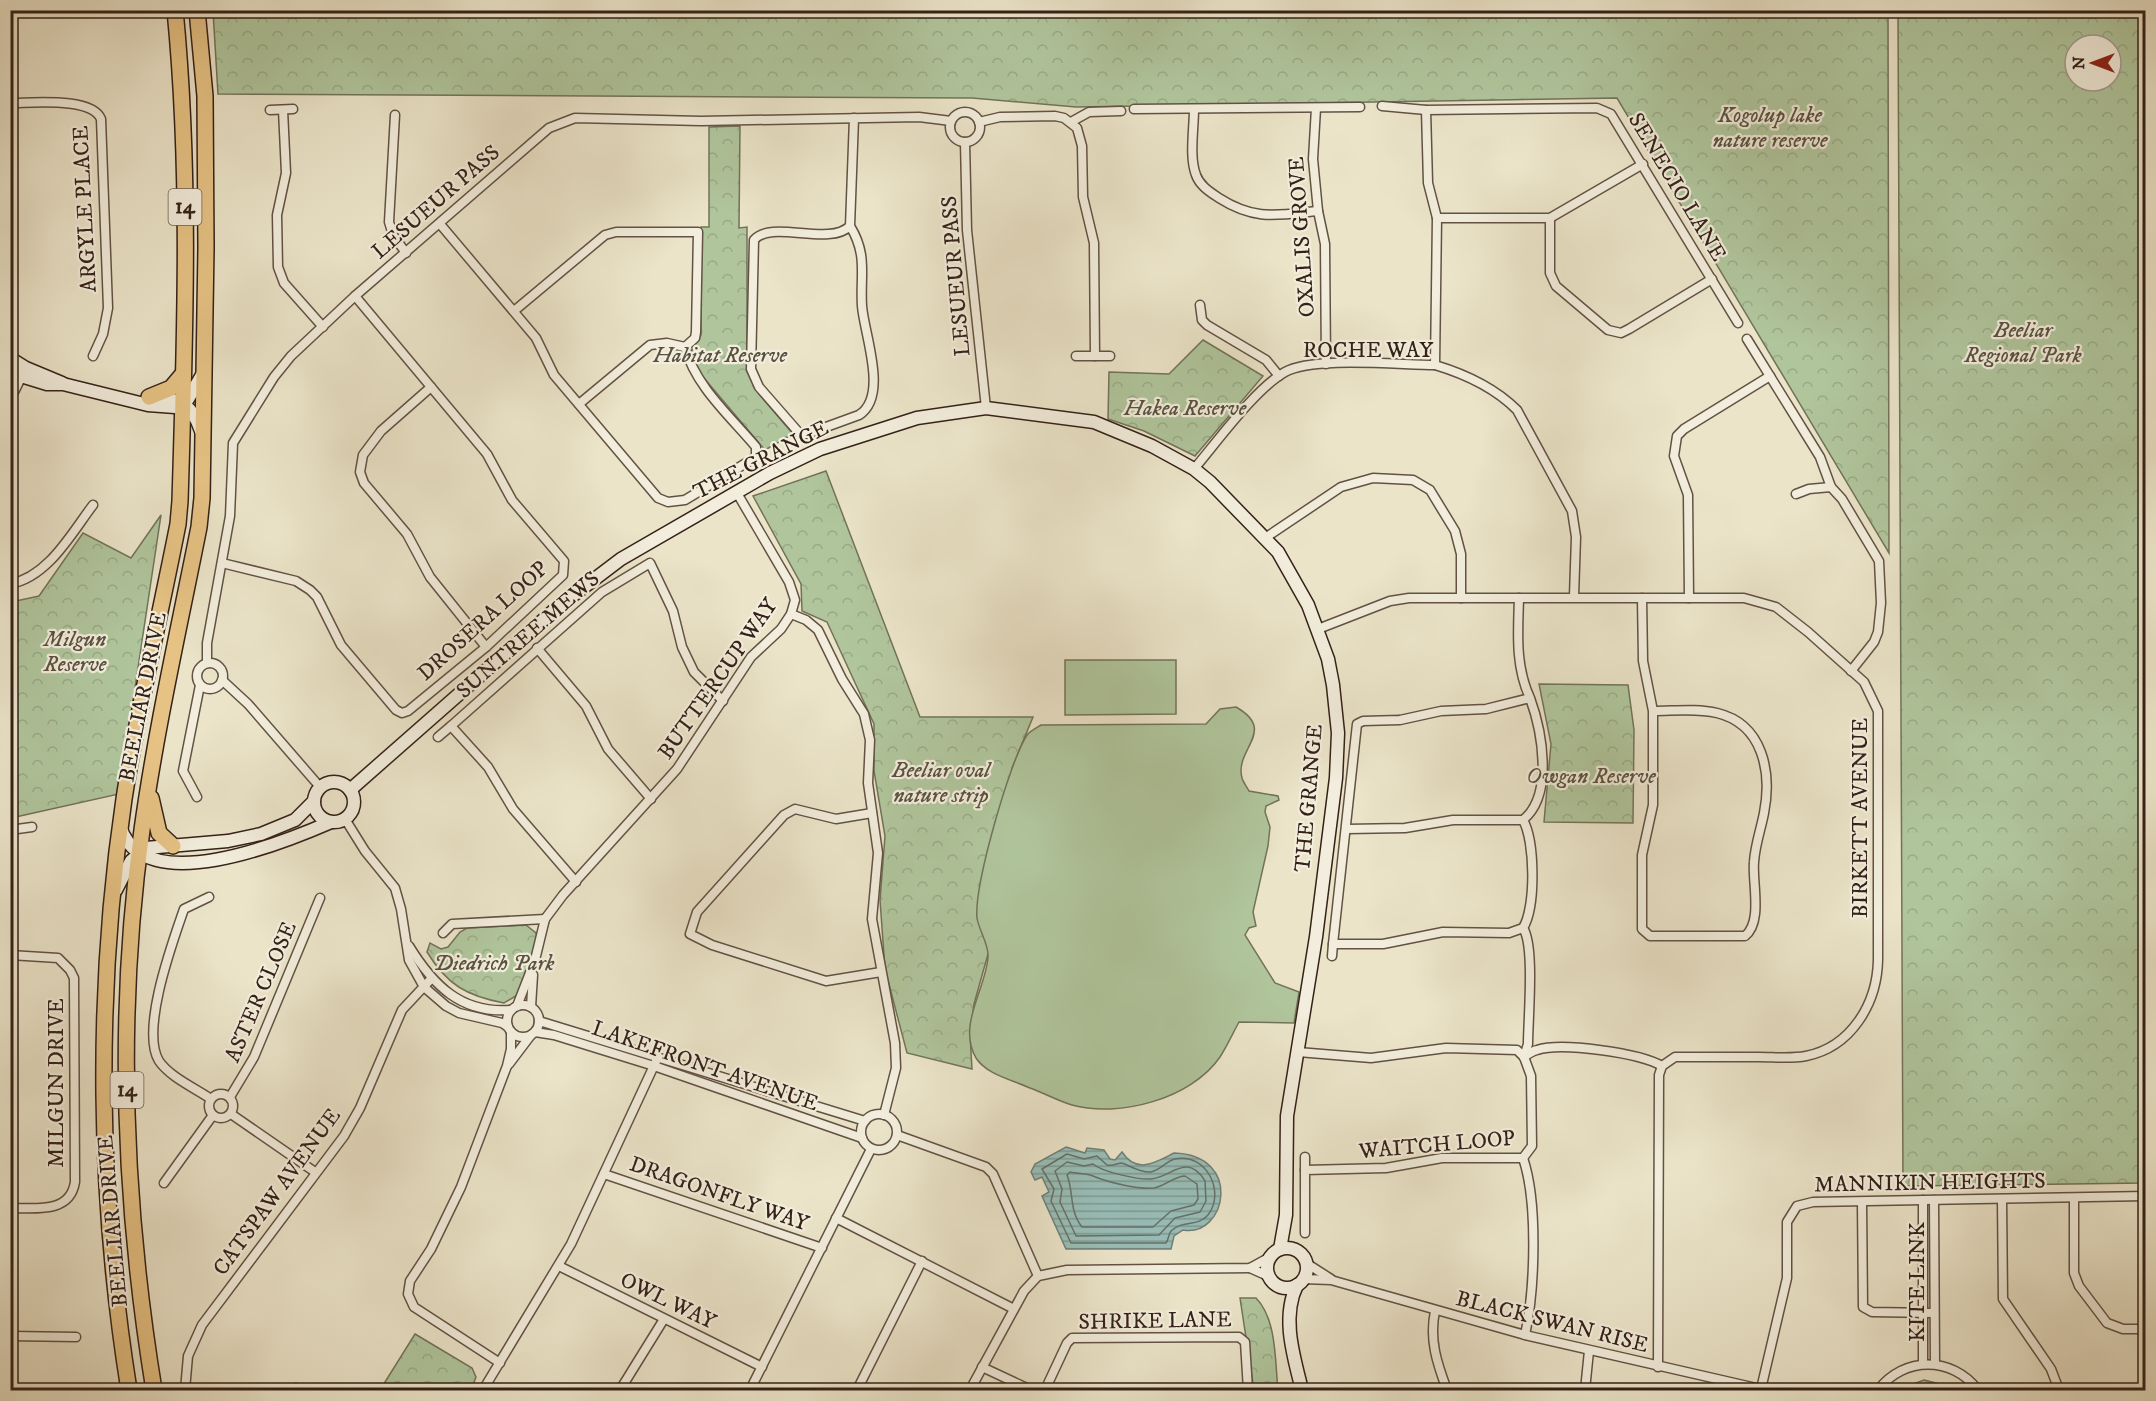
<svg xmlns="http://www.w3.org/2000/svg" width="2156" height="1401" viewBox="0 0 2156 1401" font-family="'IM FELL DW Pica',serif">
<defs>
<pattern id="forest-crowns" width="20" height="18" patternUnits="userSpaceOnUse" patternTransform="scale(1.5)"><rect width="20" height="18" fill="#b0c59c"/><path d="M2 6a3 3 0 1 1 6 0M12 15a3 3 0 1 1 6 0" fill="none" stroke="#98a986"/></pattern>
<pattern id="water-rules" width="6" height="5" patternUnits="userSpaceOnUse" patternTransform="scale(1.5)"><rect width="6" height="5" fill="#98beb8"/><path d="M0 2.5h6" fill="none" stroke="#7d9a95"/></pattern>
</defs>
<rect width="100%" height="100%" fill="#ebe4c9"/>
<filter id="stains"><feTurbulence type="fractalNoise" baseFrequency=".00333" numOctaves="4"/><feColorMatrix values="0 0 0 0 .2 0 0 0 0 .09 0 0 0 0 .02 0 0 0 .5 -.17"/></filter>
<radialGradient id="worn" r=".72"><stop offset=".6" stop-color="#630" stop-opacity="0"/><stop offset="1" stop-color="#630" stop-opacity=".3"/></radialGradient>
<g fill="url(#forest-crowns)" stroke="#72735a" stroke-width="1.5" fill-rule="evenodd">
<polygon points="213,11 1888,11 1889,553 1617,98 1076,107 972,98 218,94"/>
<path d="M1898 11H2145V1183L1903 1186ZM2075 45H2111V81H2075Z"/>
<polygon points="740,126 739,228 747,227 747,354 751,378 759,394 793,434 765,450 692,364 691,352 701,335 701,227 709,227 709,127"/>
<polygon points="1203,340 1263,376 1195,456 1144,431 1108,419 1109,372 1169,374"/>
<polygon points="826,471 920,717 1033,717 1012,768 988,954 974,1004 970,1034 972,1069 907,1053 885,969 880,900 885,836 874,771 874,724 827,622 802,611 801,584 753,496"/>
<polygon points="161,515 119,794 11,818 11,602 39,596 83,533 131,558"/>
<polygon points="1539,684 1628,685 1634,730 1633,823 1544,822 1551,744"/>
<path d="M526 925 536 933 538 945 521 993 504 1003C467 996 447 985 427 952L430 943 441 949 448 947 460 932 467 928Z"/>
<path d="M1240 1298H1256C1277 1319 1275 1362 1278 1390H1254Z"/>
<polygon points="415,1334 472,1368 476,1377 471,1390 380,1390"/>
<polygon points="1924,1380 1952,1387 1957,1390 1897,1390"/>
</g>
<g fill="#b0c59c" stroke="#72735a" stroke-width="1.5">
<polygon points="1065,660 1176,660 1176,714 1065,715"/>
<path d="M1236 707C1278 731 1234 749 1242 778 1243 782 1247 787 1249 791L1278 796 1279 800 1266 806 1265 812 1270 827 1268 846 1253 912 1256 926 1249 928 1245 935 1275 983 1299 992 1294 1023 1239 1022C1233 1033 1227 1046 1220 1057 1191 1099 1119 1118 1072 1105 1058 1101 1044 1093 1030 1088 1013 1080 987 1075 976 1058 957 1025 986 989 988 957 989 944 979 931 977 918 974 886 1009 763 1027 735 1030 731 1036 728 1041 725L1206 724 1220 709Z"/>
</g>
<path fill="url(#water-rules)" stroke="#707f78" stroke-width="1.5" d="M1066 1147 1085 1153 1087 1148 1104 1150 1110 1159 1115 1160 1122 1152C1137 1175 1156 1162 1174 1153 1244 1155 1226 1238 1183 1230L1174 1236 1171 1249H1066L1042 1196 1049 1192 1042 1177 1035 1180 1031 1172 1035 1164Z"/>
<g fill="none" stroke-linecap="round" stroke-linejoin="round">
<g stroke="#667068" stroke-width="1.5">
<path d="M1067 1154 1084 1159 1097 1156 1107 1165C1113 1166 1115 1164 1121 1163 1126 1163 1138 1173 1151 1172 1161 1170 1166 1161 1175 1159 1206 1152 1226 1192 1208 1215 1198 1227 1182 1220 1171 1231 1168 1235 1169 1239 1166 1243H1071L1051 1201 1054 1189 1042 1169Z"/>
<path d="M1067 1162 1084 1166 1093 1164C1102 1172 1139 1180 1151 1179 1172 1177 1187 1152 1205 1181L1206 1201 1200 1212 1175 1218 1159 1235 1076 1236 1060 1202 1062 1189 1055 1171Z"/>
<path d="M1070 1172C1077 1174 1087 1173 1093 1176 1107 1182 1139 1190 1154 1188 1165 1186 1175 1176 1185 1176L1197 1184 1198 1199 1194 1205 1171 1211 1153 1227H1082C1069 1211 1074 1193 1067 1175Z"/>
</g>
<g stroke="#625244" stroke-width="11">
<g id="street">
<path d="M10 103C33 103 92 97 101 119L108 308 103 334 93 356"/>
<polyline points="1382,106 1426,110 1597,108 1611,114 1738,323"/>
<polyline points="1316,108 1313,159 1318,211 1325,244 1326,364"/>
<polyline points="1134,109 1360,107"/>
<path d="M1194 109C1194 129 1189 157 1196 175 1200 186 1210 192 1219 198 1255 221 1277 215 1318 211"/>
<polyline points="270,110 293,109"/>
<polyline points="283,110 286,173 277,215 278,267 284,283 323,327"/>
<polyline points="1426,110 1428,183 1437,218 1435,365"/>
<circle cx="965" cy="127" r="15"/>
<polyline points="395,115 389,222 393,235 406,253"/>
<polyline points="979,122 1000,117 1055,116 1064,118 1077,128 1082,146 1083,197 1094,243 1095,356"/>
<polyline points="1071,122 1089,112 1121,111"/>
<polyline points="965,142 967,230 986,408"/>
<polyline points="1437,218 1550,218 1643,164"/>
<polyline points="1550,218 1550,273 1556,286 1608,330 1621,333 1629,329 1712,279"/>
<path d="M440 224 536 338 554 375 658 498 668 502 685 500 756 457V447C731 417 695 386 685 347L695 338 696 332 698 232H616L605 235 514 311"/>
<path d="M850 226C868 255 860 275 862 306 864 334 889 396 859 415L807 434H800L759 387 751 369 754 240C771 219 829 247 850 226L854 118"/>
<polyline points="1200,305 1202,320 1207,325 1266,360 1279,376"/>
<polyline points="1747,339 1820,457 1831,487 1842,499 1879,561 1881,603 1878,632 1874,642 1851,671"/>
<polyline points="1076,356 1110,356"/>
<polyline points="431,387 381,431 363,455 360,472 364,483 407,534 430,577 486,647"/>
<polyline points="10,400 23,374"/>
<polyline points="579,404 650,345 667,343 685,347"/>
<path d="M1194 469C1217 442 1255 389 1285 372 1313 356 1400 365 1435 365 1465 374 1495 388 1517 410L1572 511 1576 537 1574 596"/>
<polyline points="1796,494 1809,489 1831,487"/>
<polyline points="1265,538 1341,487 1373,478 1413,480 1430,490 1455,531 1461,554 1461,598"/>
<polyline points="222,563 296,581 310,590 317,597 341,645 396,710 402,713 408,711 486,647 563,575 564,561 512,500 487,454 355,296"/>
<path d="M10 584C48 577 71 534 93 505"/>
<path d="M1519 598C1518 632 1515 666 1530 698L1486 709 1441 711 1400 720 1363 721 1357 724 1333 944H1383L1443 932 1509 933 1523 928C1536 907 1535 841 1523 820 1554 795 1542 731 1530 698"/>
<path d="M1642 598 1643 661 1653 711V805L1642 855V929L1650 936H1745C1763 922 1752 882 1754 862 1755 845 1761 829 1764 813 1772 772 1763 724 1717 713 1697 708 1674 711 1653 711"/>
<polyline points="1689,598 1688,495 1674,456 1677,436 1684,429 1770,376"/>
<polyline points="791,614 806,620 818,630 842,679 864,714 870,740 868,783 878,853 872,919 895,1043 896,1068 884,1115"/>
<path d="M1318 629 1390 601 1409 598H1744L1776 607 1808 632 1864 682 1878 711V960C1877 1004 1851 1047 1806 1056 1791 1059 1774 1057 1759 1057 1731 1057 1703 1057 1675 1057L1662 1066 1659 1075 1658 1367"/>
<polyline points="537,648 586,706 608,749 651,799"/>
<polyline points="207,663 207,643 230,516 233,443 274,377 291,356 355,296 549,128 575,118 701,121 919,117 951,121"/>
<circle cx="210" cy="676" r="13"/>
<polyline points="222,680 248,704 320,787"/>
<polyline points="438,737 451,726"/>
<polyline points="197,797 183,771 200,685"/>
<polyline points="872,813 836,819 795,809 784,815 697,912 690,934 712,945 826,981 881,972"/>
<polyline points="345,819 365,851 395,888 401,909 409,960 424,987 446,1006 459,1013 502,1023 508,1027"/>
<polyline points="1347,829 1405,828 1453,820 1523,820"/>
<polyline points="10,830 32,827"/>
<polyline points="576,882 513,809 488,767 451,726 602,592 650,563 673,611 682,647 694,672 723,701"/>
<path d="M209 897 184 909C173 941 140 1030 159 1061 170 1077 195 1088 211 1099"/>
<path d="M1523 928C1535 945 1528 1019 1528 1044L1524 1057"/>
<polyline points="443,933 452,924 545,919"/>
<path d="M409 946C433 985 461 1014 511 1010"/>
<path d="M10 955 58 958 70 970 74 978 75 1182C70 1214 35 1208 10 1208"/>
<polyline points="1332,956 1333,944"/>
<circle cx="523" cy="1021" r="16"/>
<polyline points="517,1006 535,960 545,919 563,895 677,769 751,657 781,629 791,614 795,600 789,582 737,493"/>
<polyline points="531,1007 533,975"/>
<polyline points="539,1021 865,1121"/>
<polyline points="535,1032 554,1035 654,1066 862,1138"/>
<polyline points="1298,1052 1371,1058 1446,1048 1517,1050 1524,1057 1531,1076 1532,1146 1523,1158 1442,1158 1386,1168 1305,1170 1305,1233"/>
<path d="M1524 1057C1528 1054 1533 1051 1537 1050 1562 1042 1640 1053 1662 1066"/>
<polyline points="509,1064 531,1035"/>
<circle cx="221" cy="1106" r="12"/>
<polyline points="230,1097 254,1057 320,898"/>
<polyline points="231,1114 315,1172"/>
<circle cx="879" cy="1132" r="18"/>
<polyline points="897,1135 986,1167 993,1174 1038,1276"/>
<polyline points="1305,1157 1305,1170"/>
<path d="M1523 1158C1538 1202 1535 1289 1525 1335"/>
<polyline points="604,1174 822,1248"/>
<polyline points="164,1183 213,1115"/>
<polyline points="2074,1198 2074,1273 2079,1286 2107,1323 2123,1329 2146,1329"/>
<polyline points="2002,1199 2003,1299 2051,1369 2059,1390"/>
<polyline points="1923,1200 1923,1364"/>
<polyline points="1934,1200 1935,1364"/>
<polyline points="1862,1202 1863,1307 1872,1312 1934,1313"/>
<polyline points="836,1218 1012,1308"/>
<polyline points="1306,1263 1331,1279"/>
<polyline points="559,1266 762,1367"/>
<polyline points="1250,1268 1268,1276"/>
<polyline points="1303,1279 1331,1280 1525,1335 1765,1390"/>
<path d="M1435 1311C1429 1340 1437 1363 1447 1390"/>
<polyline points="10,1336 76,1337"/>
<polyline points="500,1363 414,1307 408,1294 410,1281 431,1249 461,1187 507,1066 511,1049 511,1032"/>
<polyline points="982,1367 1031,1390"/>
<polyline points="296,1388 299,1390"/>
<polyline points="1761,1389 1787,1278 1787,1222 1797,1206 1813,1202 2146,1196"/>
<polyline points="185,1390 188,1356 202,1325 344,1136 360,1108 402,1010 431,979"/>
<polyline points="483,1390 571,1244 658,1057"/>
<polyline points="620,1390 664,1319"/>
<polyline points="750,1390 871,1149"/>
<polyline points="857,1390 922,1261"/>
<polyline points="970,1390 1024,1291 1038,1276 1067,1270 1250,1268 1270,1257"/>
<polyline points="1045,1390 1067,1343 1072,1338 1239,1337 1245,1342 1248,1390"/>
<polyline points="1585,1390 1589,1351"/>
<path d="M1878 1390C1904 1356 1952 1356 1978 1390"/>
</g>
</g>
<g stroke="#342118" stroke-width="15">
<g id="secondary">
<polyline points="10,358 26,368 62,383"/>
<polyline points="10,369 21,376 47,384 63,384 148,405 175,407 188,399 202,375"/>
<path d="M149 397C178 399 191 401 201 431"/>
<circle cx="334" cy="802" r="20"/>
<polyline points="350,790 559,606 621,559 770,473 820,449 917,418 986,408 1094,422 1152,446 1194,469 1210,482 1278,552 1308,605 1328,659 1333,685 1338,733 1336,778 1316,937 1287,1116 1286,1215 1280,1249"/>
<path d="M120 826C142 901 285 842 331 822"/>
<polyline points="116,890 131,861 146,848 228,841 261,834 295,820 314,801"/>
<circle cx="1287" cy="1268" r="20"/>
<path d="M1297 1285C1281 1318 1294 1357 1302 1390"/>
</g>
</g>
<g stroke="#342118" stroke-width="18">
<g id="highway">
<polyline points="149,397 171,388 182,375"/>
<polyline points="151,798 159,833 173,846"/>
<path d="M129 1390C98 1197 95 994 124 799 138 707 160 616 178 524L180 501C185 338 191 173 175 10"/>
<path d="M154 1390C124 1206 116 1016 142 830 156 729 179 628 199 527L202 498 206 248 205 96 197 10"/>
</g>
</g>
<use href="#street" stroke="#f2eddc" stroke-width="8"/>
<use href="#secondary" stroke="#f2eddc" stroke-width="12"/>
<use href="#highway" stroke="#e6c284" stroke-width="15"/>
</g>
<g text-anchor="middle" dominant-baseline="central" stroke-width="4.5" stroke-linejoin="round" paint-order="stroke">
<g fill="#f2eddc" stroke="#6d5e53" stroke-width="1.5">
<rect x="168.5" y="189" width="33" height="36" rx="4.5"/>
<rect x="110.5" y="1072" width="33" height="36" rx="4.5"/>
</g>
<g font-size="21" font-weight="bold" fill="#342118">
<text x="185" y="207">14</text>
<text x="127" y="1090">14</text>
</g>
<g font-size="22" font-style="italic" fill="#595240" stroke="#f2eddc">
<text x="1770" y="115">Kogolup lake<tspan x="1770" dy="25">nature reserve</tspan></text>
<text x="2023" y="330">Beeliar<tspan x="2023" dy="25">Regional Park</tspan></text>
<text x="720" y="355">Habitat Reserve</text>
<text x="1185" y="408">Hakea Reserve</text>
<text x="75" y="639">Milgun<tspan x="75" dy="25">Reserve</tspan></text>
<text x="941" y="770">Beeliar oval<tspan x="941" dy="25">nature strip</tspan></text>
<text x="1591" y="776">Owgan Reserve</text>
<text x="494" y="963">Diedrich Park</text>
</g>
<g font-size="22" fill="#342118" stroke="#f2eddc">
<text transform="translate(1677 187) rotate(59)">SENECIO LANE</text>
<text transform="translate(436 202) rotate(-41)">LESUEUR PASS</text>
<text transform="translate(85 209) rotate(-93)">ARGYLE PLACE</text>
<text transform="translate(1302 237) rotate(-94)">OXALIS GROVE</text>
<text transform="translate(956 276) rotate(-95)">LESUEUR PASS</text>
<text x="1368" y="350">ROCHE WAY</text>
<text transform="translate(761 460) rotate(-27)">THE GRANGE</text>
<text transform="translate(483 621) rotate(-42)">DROSERA LOOP</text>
<text transform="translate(528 635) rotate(-41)">SUNTREE MEWS</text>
<text transform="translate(718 679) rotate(-55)">BUTTERCUP WAY</text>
<text transform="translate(143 697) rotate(-79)">BEELIAR DRIVE</text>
<text transform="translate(1309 798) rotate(-85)">THE GRANGE</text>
<text transform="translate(1860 818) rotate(-90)">BIRKETT AVENUE</text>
<text transform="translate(261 992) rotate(-67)">ASTER CLOSE</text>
<text transform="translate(705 1066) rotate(19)">LAKEFRONT AVENUE</text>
<text transform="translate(56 1083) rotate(-90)">MILGUN DRIVE</text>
<text transform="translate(1437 1145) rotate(-5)">WAITCH LOOP</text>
<text transform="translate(1930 1183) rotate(-1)">MANNIKIN HEIGHTS</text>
<text transform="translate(277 1192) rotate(-54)">CATSPAW AVENUE</text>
<text transform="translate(719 1194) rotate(19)">DRAGONFLY WAY</text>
<text transform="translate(113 1221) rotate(-95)">BEELIAR DRIVE</text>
<text transform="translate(1917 1282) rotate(-90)">KITE LINK</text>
<text transform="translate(668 1301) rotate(26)">OWL WAY</text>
<text transform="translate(1155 1321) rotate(-1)">SHRIKE LANE</text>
<text transform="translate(1552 1322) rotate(14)">BLACK SWAN RISE</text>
</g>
</g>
<rect width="2156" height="1401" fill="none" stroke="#ebe4c9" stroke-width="36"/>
<rect x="12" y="12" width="2132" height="1377" fill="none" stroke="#342118" stroke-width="3"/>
<rect x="18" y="18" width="2120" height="1365" fill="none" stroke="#342118" stroke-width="1.5"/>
<g transform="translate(2093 63) rotate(270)"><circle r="28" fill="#f2eddc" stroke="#a69b8e" stroke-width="1.5"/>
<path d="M0-4.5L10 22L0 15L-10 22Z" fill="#8f2418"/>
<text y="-9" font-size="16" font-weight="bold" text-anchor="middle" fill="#342118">N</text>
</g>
<rect width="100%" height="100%" filter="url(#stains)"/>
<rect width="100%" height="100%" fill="url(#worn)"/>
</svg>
